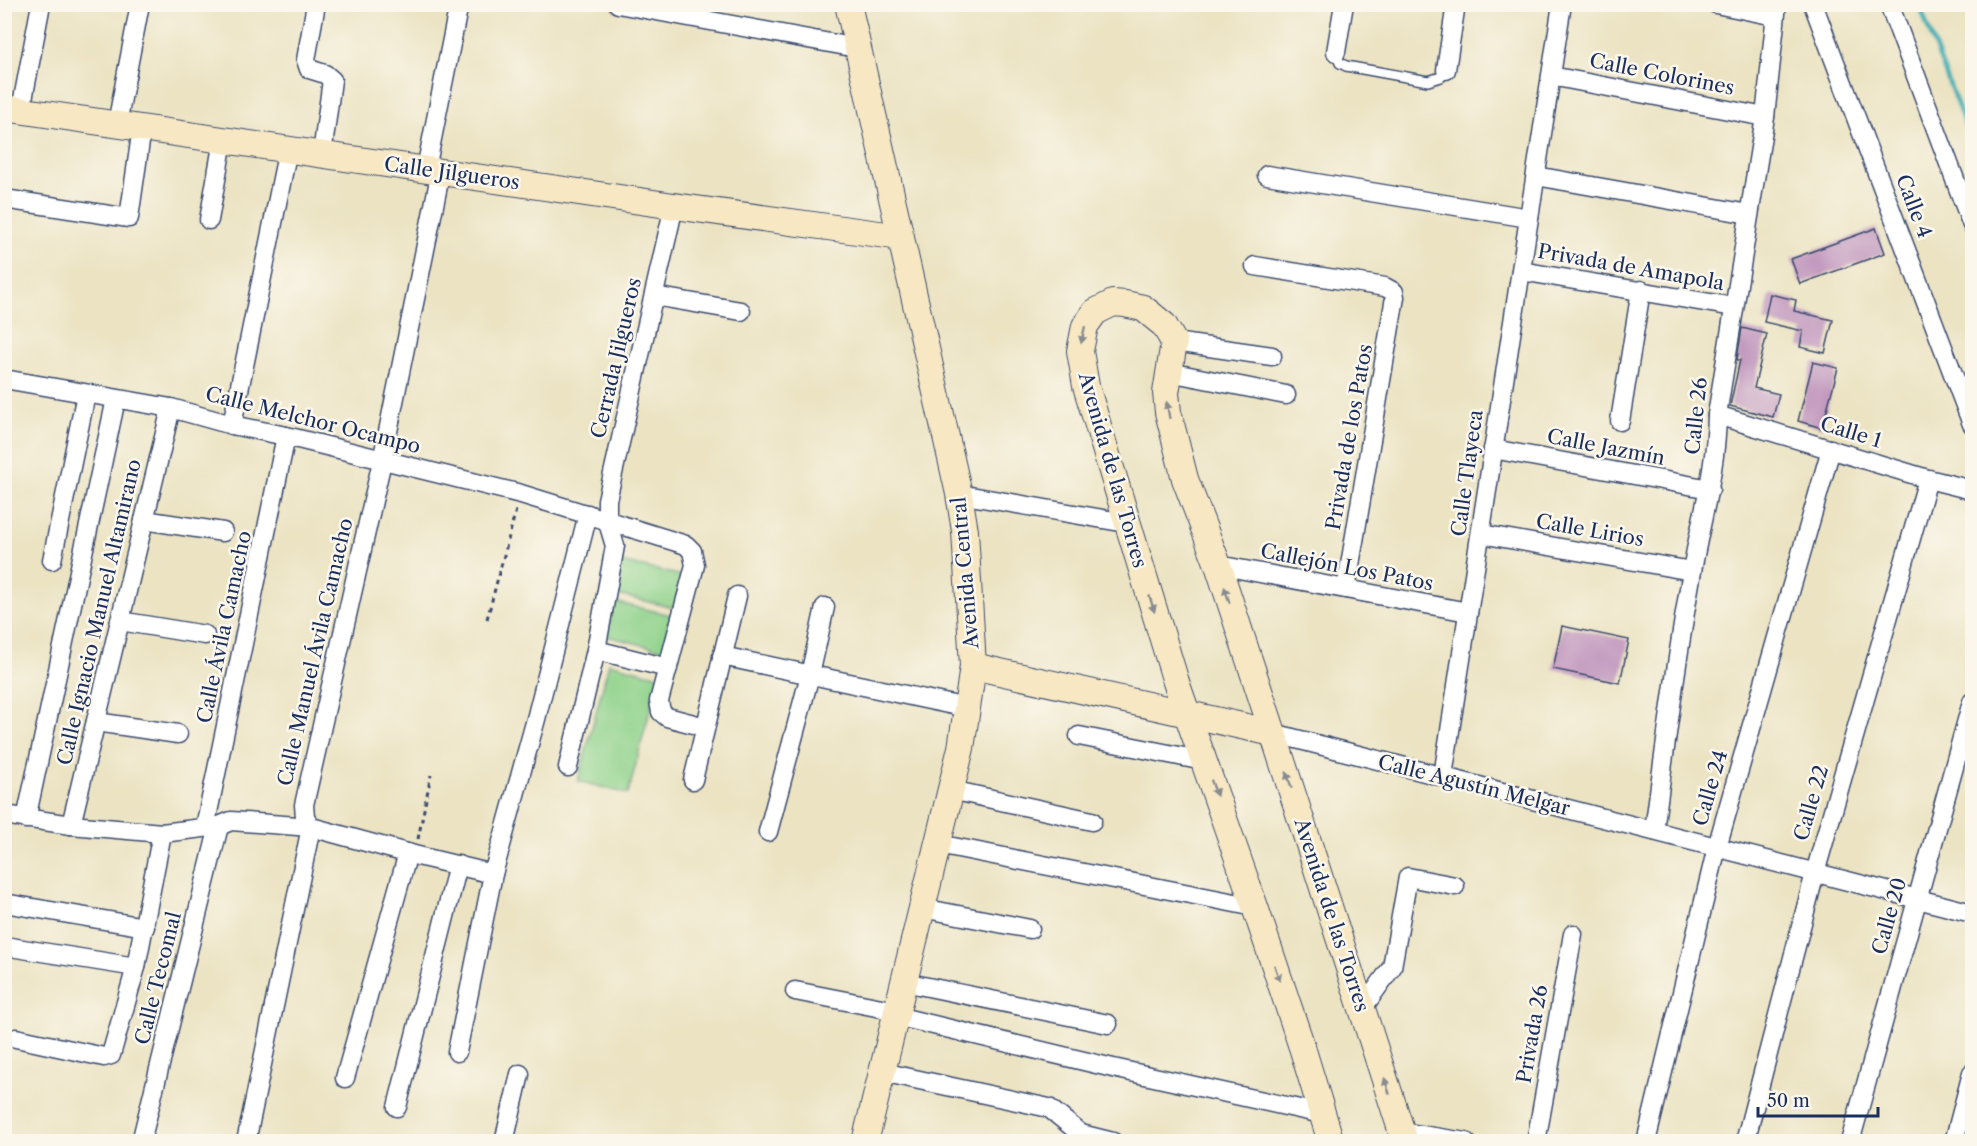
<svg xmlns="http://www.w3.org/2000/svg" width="1977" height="1146" viewBox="0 0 1977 1146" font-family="'Libre Caslon Text',serif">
<rect width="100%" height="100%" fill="#fbf7ec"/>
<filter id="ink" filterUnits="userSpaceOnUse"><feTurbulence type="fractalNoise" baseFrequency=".0167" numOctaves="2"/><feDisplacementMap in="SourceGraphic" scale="12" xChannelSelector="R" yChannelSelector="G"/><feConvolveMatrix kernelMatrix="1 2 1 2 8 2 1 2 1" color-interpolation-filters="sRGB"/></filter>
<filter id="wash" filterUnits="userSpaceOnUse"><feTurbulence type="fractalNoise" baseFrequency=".008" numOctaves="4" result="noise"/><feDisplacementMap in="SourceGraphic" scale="24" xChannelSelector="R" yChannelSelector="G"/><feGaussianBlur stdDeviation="1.35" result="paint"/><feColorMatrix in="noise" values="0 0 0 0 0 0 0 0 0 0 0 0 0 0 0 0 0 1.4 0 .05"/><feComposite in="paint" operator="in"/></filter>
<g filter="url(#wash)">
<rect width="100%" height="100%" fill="#ebe3c2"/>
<g fill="#8dd189" stroke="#548074" stroke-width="1.5">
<polygon points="621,562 688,577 680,609 613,594"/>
<polygon points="614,602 676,616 668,651 606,636"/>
<polygon points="609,663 659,676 628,794 578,781"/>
</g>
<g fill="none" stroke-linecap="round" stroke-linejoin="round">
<polyline stroke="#3caeb5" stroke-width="4.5" points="1919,4 1972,144"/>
</g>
<g id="blocks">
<g fill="#c29abf">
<polygon points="1876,228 1885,253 1800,284 1791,259"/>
<polygon points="1770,294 1796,300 1794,311 1833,320 1825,353 1800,347 1803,331 1764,322"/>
<polygon points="1742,328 1767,334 1754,388 1779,394 1773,417 1730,406 1740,360 1737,360"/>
<polygon points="1813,362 1838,368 1822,428 1798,421"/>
<polygon points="1562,626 1629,640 1620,683 1553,669"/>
</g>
</g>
</g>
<g filter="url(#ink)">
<use href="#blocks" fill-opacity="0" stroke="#3a4a6d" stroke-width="1.5"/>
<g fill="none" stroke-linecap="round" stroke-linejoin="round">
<g stroke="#3a4a6d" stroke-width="12">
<polyline id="lane" points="1336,52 1340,63 1346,66 1428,81 1441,77 1446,70"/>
</g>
<g stroke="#3a4a6d" stroke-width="21">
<g id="street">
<polyline points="316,4 306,60 309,69 325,74 332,80 322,154"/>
<polyline points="618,4 857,48"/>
<polyline points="1716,4 1775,16"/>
<polyline points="1813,4 1972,424"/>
<polyline points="1889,4 1972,225"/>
<polyline points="1336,52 1344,4"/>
<polyline points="1446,70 1456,4"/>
<polyline points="1551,76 1765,117"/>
<polyline points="21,110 41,4"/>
<polyline points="117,124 140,4"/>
<polyline points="426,169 459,4"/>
<polyline points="1267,175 1529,218"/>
<polyline points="1536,176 1749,214"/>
<polyline points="4,199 129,218 142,128"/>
<polyline points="209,220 223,140"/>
<polyline points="1255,266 1385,287 1394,292 1395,297 1346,589"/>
<polyline points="1521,271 1734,307"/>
<polyline points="654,296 741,311"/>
<polyline points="1174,342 1272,356"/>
<polyline points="1169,372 1286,395"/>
<polyline points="4,379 171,408 232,425 286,436 521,494 686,545 692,551 695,565 659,701 661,712 667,717 705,727"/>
<polyline points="1717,415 1928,479 1972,490"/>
<polyline points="1620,421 1641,290"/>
<polyline points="232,425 288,149"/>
<polyline points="1493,449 1710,489"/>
<polyline points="959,494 1126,523"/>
<polyline points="144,520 223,532"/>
<polyline points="1481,534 1692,571"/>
<polyline points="52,560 86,394"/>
<polyline points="1218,565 1468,612"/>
<polyline points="120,621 205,635"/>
<polyline points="596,650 668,668"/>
<polyline points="722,656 967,708"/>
<polyline points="96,722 178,734"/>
<polyline points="1273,733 1972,913"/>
<polyline points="1079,736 1204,761"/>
<polyline points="568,767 596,650 615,546 607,519 607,500 674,206"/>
<polyline points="1443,776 1562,4"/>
<polyline points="693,780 737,596"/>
<polyline points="951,790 1092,821"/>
<polyline points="4,815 71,825 162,833 219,826 231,821 311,827 414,855 493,874"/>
<polyline points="26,819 116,399"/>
<polyline points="71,825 171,408"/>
<polyline points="205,827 286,436"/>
<path d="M1654 831C1665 746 1676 662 1691 577 1700 521 1716 474 1717 415L1765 117 1777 4"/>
<polyline points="768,832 810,675 825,607"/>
<polyline points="938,844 1255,907"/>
<polyline points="4,903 145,927"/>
<polyline points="922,908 1030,929"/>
<polyline points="4,946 136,967"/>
<polyline points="904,982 1108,1024"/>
<polyline points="795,991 897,1011"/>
<polyline points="1362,1009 1392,967 1408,877 1455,886"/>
<polyline points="896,1016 1113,1068 1322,1114"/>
<polyline points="16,1038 104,1057 111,1055 136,967 162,833"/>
<polyline points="457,1052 493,874 536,719 588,514"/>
<polyline points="882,1072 1049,1108 1081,1134 1113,1142"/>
<polyline points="345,1078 408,853"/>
<polyline points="397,1107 458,865"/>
<polyline points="1402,1132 1466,1142"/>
<polyline points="141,1142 219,826"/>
<polyline points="246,1142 311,827 305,817 304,805 382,461 441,171"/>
<polyline points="504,1142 520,1074"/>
<polyline points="1536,1142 1573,934"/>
<polyline points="1646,1142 1717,847 1831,449"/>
<polyline points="1745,1142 1815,873 1928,479"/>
<polyline points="1850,1142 1972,702"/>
<polyline points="1954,1142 1972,1073"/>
</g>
</g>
<g stroke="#3a4a6d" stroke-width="28">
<g id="secondary">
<polyline points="848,4 959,494 965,531 973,666 967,708 961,748 865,1142"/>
<polyline points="4,108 674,206 901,237"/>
<polyline points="973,666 1273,733"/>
<polyline points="1331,1142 1302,1047 1255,907 1176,682 1086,386 1080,351 1085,326 1095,312 1113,303 1125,304 1143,308 1164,325 1174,342 1166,393 1168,412 1185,479 1218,565 1273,733 1405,1142"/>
</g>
</g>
<g stroke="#3a4a6d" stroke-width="3" stroke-dasharray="4.5 4.5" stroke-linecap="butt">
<polyline points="487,619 516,510"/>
<polyline points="418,839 431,775"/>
</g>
<use href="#lane" stroke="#fff" stroke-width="9"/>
<use href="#street" stroke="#fff" stroke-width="18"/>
<use href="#secondary" stroke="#f7e8c3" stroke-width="26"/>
</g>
<defs><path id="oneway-solid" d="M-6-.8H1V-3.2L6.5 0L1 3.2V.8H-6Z" transform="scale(1.5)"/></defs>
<g fill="#898c90">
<use href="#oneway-solid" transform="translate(1083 335) rotate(103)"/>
<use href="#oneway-solid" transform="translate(1168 410) rotate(-100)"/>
<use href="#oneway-solid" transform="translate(1227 595) rotate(-108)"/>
<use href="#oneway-solid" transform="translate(1152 604) rotate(73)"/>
<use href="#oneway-solid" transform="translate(1289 780) rotate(-108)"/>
<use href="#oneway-solid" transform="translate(1214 788) rotate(70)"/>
<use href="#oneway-solid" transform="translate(1277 973) rotate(71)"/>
<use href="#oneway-solid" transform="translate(1387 1086) rotate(-108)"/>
</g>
</g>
<g text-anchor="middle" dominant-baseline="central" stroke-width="5" stroke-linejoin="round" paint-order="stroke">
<g font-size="20" fill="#1b2f5e" stroke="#fbf7ec">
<text transform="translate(1662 74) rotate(11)">Calle Colorines</text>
<text transform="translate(452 173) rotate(8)">Calle Jilgueros</text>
<text transform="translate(1914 206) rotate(69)">Calle 4</text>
<text transform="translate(1631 267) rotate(10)">Privada de Amapola</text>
<text transform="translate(616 358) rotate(-77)">Cerrada Jilgueros</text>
<text transform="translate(1696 416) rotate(-84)">Calle 26</text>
<text transform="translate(313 420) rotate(14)">Calle Melchor Ocampo</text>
<text transform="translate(1851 432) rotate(17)">Calle 1</text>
<text transform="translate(1349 437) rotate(-80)">Privada de los Patos</text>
<text transform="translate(1606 447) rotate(11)">Calle Jazmín</text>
<text transform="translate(1113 470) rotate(74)">Avenida de las Torres</text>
<text transform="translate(1467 473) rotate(-82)">Calle Tlayeca</text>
<text transform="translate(1590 530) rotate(10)">Calle Lirios</text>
<text transform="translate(1347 567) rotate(11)">Callejón Los Patos</text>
<text transform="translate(965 573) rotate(-95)">Avenida Central</text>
<text transform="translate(99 612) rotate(-77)">Calle Ignacio Manuel Altamirano</text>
<text transform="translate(224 627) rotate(-78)">Calle Ávila Camacho</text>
<text transform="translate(315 652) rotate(-77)">Calle Manuel Ávila Camacho</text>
<text transform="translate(1474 785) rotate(14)">Calle Agustín Melgar</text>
<text transform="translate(1710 788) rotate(-74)">Calle 24</text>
<text transform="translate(1811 803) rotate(-74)">Calle 22</text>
<text transform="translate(1332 915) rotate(72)">Avenida de las Torres</text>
<text transform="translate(1889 916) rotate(-74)">Calle 20</text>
<text transform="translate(158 978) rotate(-76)">Calle Tecomal</text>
<text transform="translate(1532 1034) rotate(-80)">Privada 26</text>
</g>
</g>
<rect width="1977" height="1146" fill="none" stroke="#fbf7ec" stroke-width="24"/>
<path d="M1758 1107v9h120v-9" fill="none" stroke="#1b2f5e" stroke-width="3"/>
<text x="1767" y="1107" font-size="18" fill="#1b2f5e" stroke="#fbf7ec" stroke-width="4.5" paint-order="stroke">50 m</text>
</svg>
